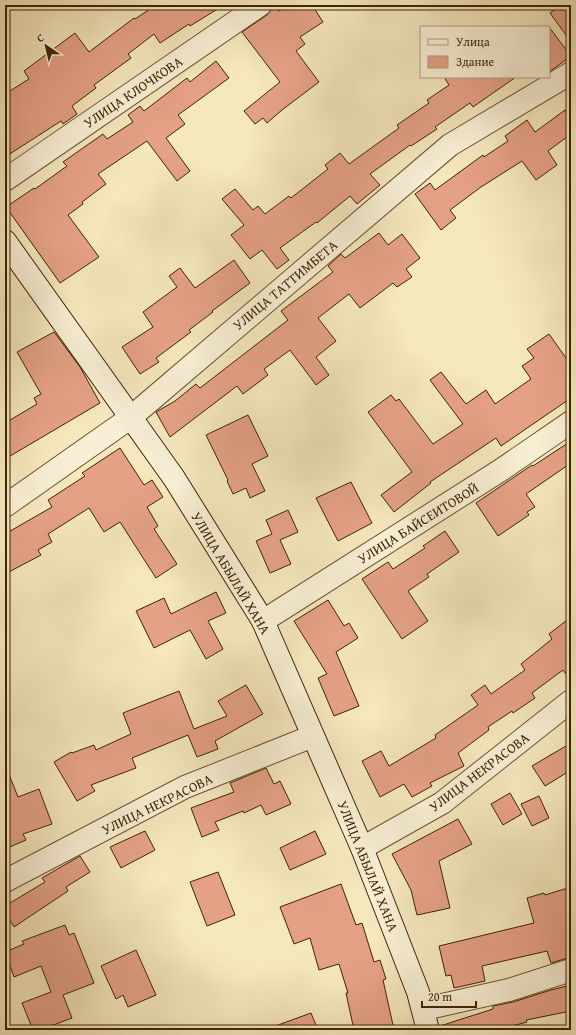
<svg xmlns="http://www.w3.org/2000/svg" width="576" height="1035" viewBox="0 0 576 1035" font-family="'Gentium Book Plus',serif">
<rect width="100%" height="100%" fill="#f5e7be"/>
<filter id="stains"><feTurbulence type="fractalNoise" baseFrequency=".005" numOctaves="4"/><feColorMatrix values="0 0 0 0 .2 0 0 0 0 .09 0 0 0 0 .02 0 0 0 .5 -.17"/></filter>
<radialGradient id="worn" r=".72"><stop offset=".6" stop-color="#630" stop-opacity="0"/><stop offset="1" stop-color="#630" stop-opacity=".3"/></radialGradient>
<g fill="#e5a186" stroke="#3e2404">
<polygon points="156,5 224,5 190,26 189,24 160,43 154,34 128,54 131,58 94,85 96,88 72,106 77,114 63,124 61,121 5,157 5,94 29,79 24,71 75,33 89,52 134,18 135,19"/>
<polygon points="288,5 312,5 323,22 300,37 305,44 296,51 319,82 282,110 267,123 263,118 255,124 244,111 280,82 242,32 267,15 274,6 279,11"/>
<polygon points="562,5 571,5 571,42 550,13"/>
<polygon points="549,27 571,56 549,72"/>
<polygon points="216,61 229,78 178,115 185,124 166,138 190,171 177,181 147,141 98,174 106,184 82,202 83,204 68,215 99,257 60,283 6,207 34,188 35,189 67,166 63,162 103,134 107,139 133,122 128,115 140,106 144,111 187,78 190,82"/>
<polygon points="444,77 516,77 473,107 470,103 435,127 437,129 411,146 410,145 370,174 380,185 357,204 350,196 317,223 316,222 280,248 289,260 277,269 262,250 250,259 231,235 244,225 222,199 235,189 253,210 258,206 265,214 289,196 291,198 328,169 325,165 340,153 349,164 399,128 397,125 429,103 427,100 449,85"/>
<polygon points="565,110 571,119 571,134 548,151 557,165 536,180 522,161 481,187 450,210 456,218 441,230 415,194 430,183 435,190 483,155 484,157 508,141 505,136 527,120 535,132"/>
<polygon points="379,233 388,245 402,234 420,258 406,269 412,277 397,287 393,283 360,308 349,294 318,318 336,341 316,357 329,375 316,385 290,350 264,369 268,375 243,394 237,386 170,437 156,412 175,401 196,384 200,388 288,320 281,311 333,272 328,266 341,254 345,258"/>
<polygon points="234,260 250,283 212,311 213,312 189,330 191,332 156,358 159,362 140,374 122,347 153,327 143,312 177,287 169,276 180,268 195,288"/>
<polygon points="54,332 80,367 100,403 5,459 5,423 37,404 34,398 41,394 17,352"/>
<polygon points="549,334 571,365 571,398 501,446 496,438 430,482 431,483 394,512 381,495 412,472 368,412 391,395 396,401 399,399 433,444 463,424 430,380 441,372 466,404 486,390 495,404 531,379 522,366 534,358 527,349"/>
<polygon points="248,415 268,456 252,464 265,491 250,498 246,488 233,494 227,481 228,480 206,435"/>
<polygon points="571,441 571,463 526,494 535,507 527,512 529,515 498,536 476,503 532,465 533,466"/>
<polygon points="120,448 144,485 152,480 163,497 147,507 158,526 154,529 177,564 156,578 120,522 104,532 89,508 48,534 52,542 38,550 41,555 5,574 5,534 52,507 48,500 85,476 82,473"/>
<polygon points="351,482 372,523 338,541 316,498"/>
<polygon points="288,510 298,532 280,540 291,564 270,573 256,541 272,534 266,520"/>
<polygon points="445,531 459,552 427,574 429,577 408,591 428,621 402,639 362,579 388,562 393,569 425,548 423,546"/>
<polygon points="216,592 226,613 208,621 223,649 206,659 190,630 154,648 136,611 164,598 171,614"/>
<polygon points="328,600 344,626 349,623 358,638 336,652 359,706 334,716 318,678 327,674 294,621"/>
<polygon points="571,617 571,681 563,670 532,693 535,698 513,713 512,711 488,727 489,730 458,753 464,766 430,783 432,786 412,797 404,784 380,797 362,761 381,751 389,766 436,738 435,735 478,705 471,695 485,685 491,694 525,670 521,664 552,639 549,634"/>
<polygon points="246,685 263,714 215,741 218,749 197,757 188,735 132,758 136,768 91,785 95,791 77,801 54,762 71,752 72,753 94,745 96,750 131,734 123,713 179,691 194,729 227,716 218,701"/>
<polygon points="571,743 571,770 545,786 532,766"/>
<polygon points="5,767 6,767 18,797 39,789 52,824 23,834 26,840 5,849"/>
<polygon points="266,768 274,784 280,781 291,804 266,815 261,805 244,813 243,811 215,822 219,830 202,837 191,808 234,792 230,783"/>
<polygon points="510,793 522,814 503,825 491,804"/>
<polygon points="539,796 549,818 532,826 521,804"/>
<polygon points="458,819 472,844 439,861 450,908 417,915 411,890 392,854"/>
<polygon points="145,831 155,850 121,868 110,847"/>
<polygon points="315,831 326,854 290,870 280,848"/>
<polygon points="80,856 90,872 66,887 68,891 14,927 5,912 5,906 45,882 42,878"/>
<polygon points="218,872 235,915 207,926 190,882"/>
<polygon points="341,884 356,925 362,923 374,962 380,960 386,979 383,980 393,1025 371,1030 354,1030 346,993 348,993 339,964 319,970 310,938 294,944 280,907"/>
<polygon points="571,887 571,957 551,963 547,951 482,966 485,981 454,988 451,975 446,976 439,946 534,923 527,898 544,893 545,895"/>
<polygon points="65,925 69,935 74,933 94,983 63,995 72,1018 40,1030 33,1030 22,1003 51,992 41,966 14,977 5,952 24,944 22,941"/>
<polygon points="136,950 156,995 128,1007 123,995 116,999 101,966"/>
<polygon points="571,985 571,1011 526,1020 527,1022 497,1030 440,1030 440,1026 493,1009 493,1006 513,1002 551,990"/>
<polygon points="311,1013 318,1030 271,1030 270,1028"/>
</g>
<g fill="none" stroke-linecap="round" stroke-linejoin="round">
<g stroke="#6c5532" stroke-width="24">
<g id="street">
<polyline points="5,180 260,5"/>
<polyline points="5,506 130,418 450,145 571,73"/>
<polyline points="263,621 501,470 571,422"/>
<polyline points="362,848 442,803 571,701"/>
<polyline points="5,881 185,787 313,736"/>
<polyline points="424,1009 509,990 571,970"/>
</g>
</g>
<g stroke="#3e2404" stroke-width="24">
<polyline id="secondary" points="5,241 174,478 263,621 362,848 418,992 428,1030"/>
</g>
<use href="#street" stroke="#f8efd5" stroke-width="22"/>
<use href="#secondary" stroke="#f8efd5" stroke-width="22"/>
</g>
<g text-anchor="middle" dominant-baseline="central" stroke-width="3" stroke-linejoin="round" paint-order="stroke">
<g font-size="14" fill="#3e2404" stroke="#f8efd5">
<text transform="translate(133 92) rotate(-34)">УЛИЦА КЛОЧКОВА</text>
<text transform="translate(285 285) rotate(-40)">УЛИЦА ТАТТИМБЕТА</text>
<text transform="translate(418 523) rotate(-32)">УЛИЦА БАЙСЕИТОВОЙ</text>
<text transform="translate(231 573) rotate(59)">УЛИЦА АБЫЛАЙ ХАНА</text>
<text transform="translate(479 772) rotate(-37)">УЛИЦА НЕКРАСОВА</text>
<text transform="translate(157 804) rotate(-26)">УЛИЦА НЕКРАСОВА</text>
<text transform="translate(368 866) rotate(68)">УЛИЦА АБЫЛАЙ ХАНА</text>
</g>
</g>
<rect width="576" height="1035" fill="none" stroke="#f5e7be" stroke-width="20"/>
<rect x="6" y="6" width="564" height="1023" fill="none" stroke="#3e2404" stroke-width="2"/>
<rect x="10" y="10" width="556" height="1015" fill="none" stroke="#3e2404"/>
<rect x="420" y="26" width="130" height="52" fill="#f8efd5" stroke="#ae9e81"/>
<rect x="428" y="39" width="20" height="6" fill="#f8efd5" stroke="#ae9e81"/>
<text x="456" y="46" font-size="12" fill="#3e2404">Улица</text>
<rect x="428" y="56" width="20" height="12" fill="#e5a186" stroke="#ae9e81"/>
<text x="456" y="66" font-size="12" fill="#3e2404">Здание</text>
<g transform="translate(46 46) rotate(325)" stroke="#f8efd5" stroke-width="3" paint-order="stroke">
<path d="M0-3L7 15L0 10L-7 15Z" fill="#3e2404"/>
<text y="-6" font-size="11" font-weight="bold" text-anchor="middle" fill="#3e2404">С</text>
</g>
<path d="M422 1001v6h54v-6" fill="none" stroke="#3e2404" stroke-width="2"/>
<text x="428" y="1001" font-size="12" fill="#3e2404" stroke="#f8efd5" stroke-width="3" paint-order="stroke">20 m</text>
<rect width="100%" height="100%" filter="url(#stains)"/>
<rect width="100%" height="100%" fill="url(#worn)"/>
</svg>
